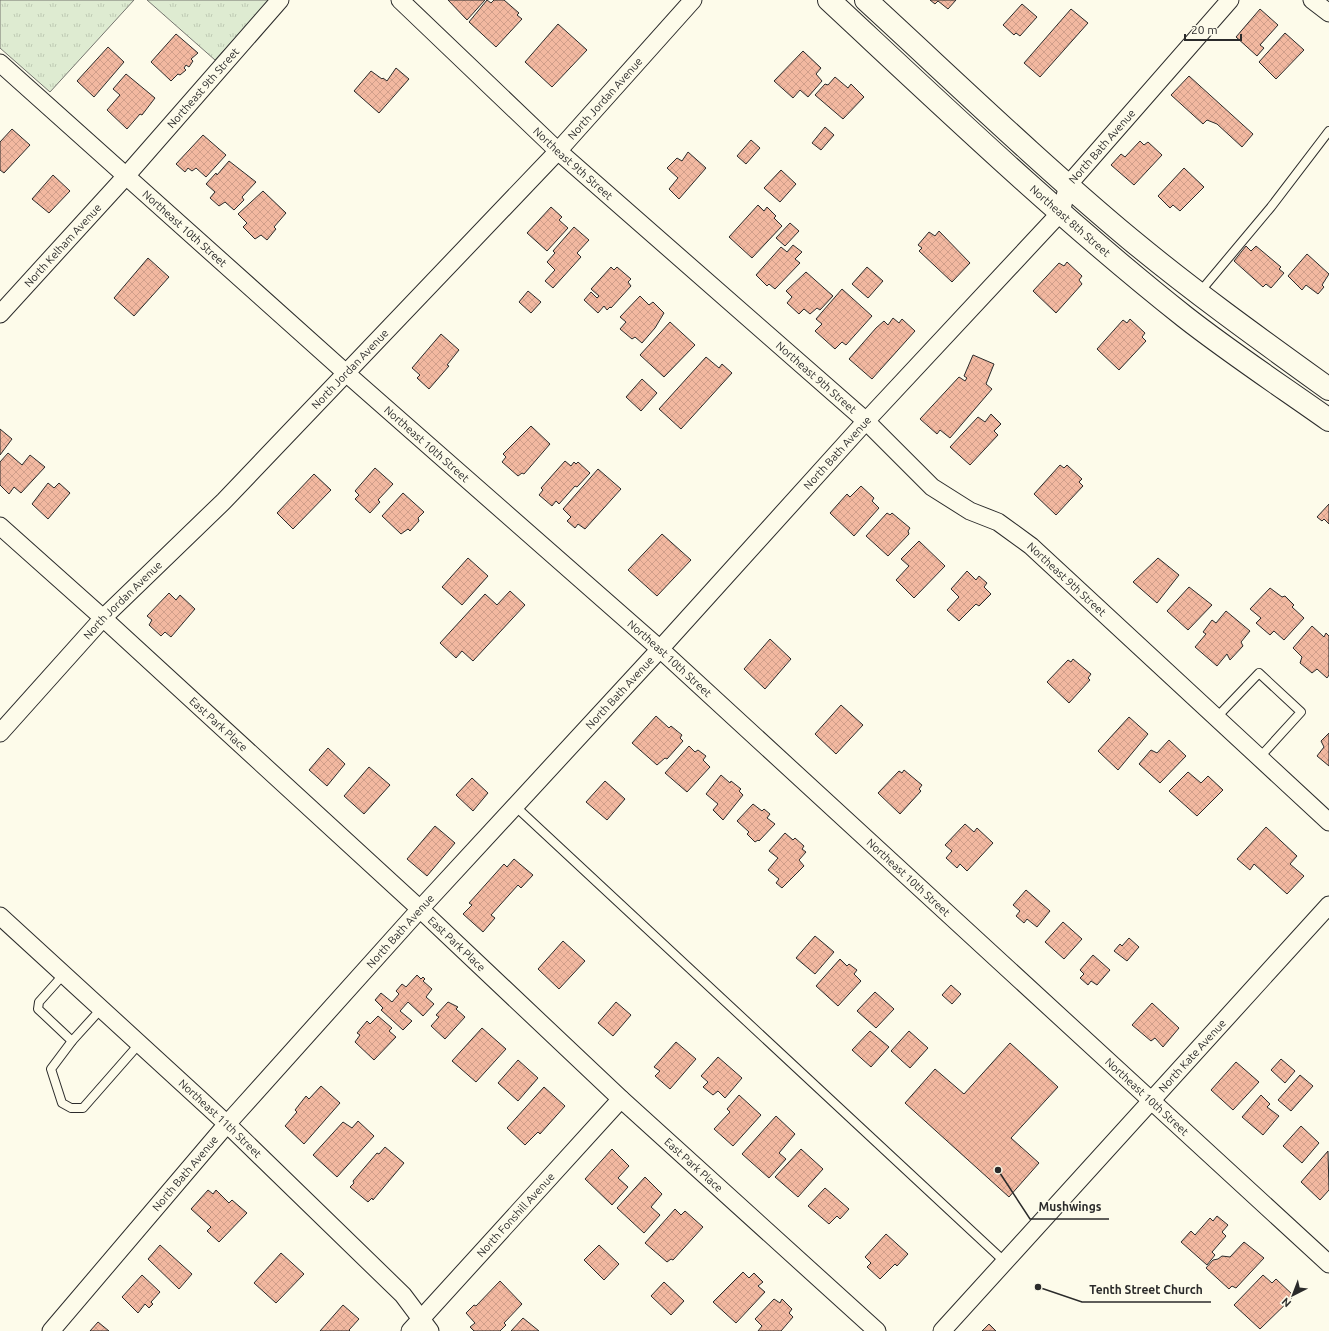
<svg xmlns="http://www.w3.org/2000/svg" width="1329" height="1331" viewBox="0 0 1329 1331" font-family="Ubuntu,sans-serif">
<defs>
<pattern id="grass-tufts" width="24" height="20" patternUnits="userSpaceOnUse"><rect width="24" height="20" fill="#deebd1"/><path d="M3 7l-1-3M5 7V3M7 7l1-3M15 17l-1-3M17 17v-4M19 17l1-3" fill="none" stroke="#bfcab4"/></pattern>
<pattern id="building-cross-hatch" width="8" height="8" patternUnits="userSpaceOnUse"><rect width="8" height="8" fill="#f2b8a0"/><path d="M0 0l8 8M0 8l8-8" fill="none" stroke="#d09e8a"/></pattern>
</defs>
<rect width="100%" height="100%" fill="#fdfbea"/>
<g fill="url(#grass-tufts)" stroke="#74746e">
<polygon points="0,0 134,0 50,92 0,48"/>
<polygon points="147,0 270,0 215,60"/>
</g>
<g fill="url(#building-cross-hatch)" stroke="#2b2b2b">
<polygon points="448,0 485,0 467,20"/>
<polygon points="487,0 491,3 494,0 504,0 519,13 517,15 522,19 496,47 469,22"/>
<polygon points="930,0 956,0 948,9 938,1 935,4"/>
<polygon points="1022,4 1037,17 1020,36 1016,33 1014,35 1003,25"/>
<polygon points="1071,9 1088,23 1040,77 1024,63"/>
<polygon points="1260,9 1278,25 1260,45 1264,48 1257,56 1236,37"/>
<polygon points="558,24 587,50 552,87 525,62"/>
<polygon points="1285,33 1304,50 1276,79 1259,62"/>
<polygon points="176,34 198,53 191,59 193,61 189,67 186,65 184,68 186,70 180,75 178,74 171,81 151,62"/>
<polygon points="108,47 124,62 94,97 77,81"/>
<polygon points="803,51 821,68 816,74 822,81 808,97 800,90 793,98 774,81"/>
<polygon points="396,68 409,79 379,113 354,91 371,71 382,79 383,78 387,81"/>
<polygon points="126,74 155,98 142,115 140,114 127,129 107,110 120,95 113,89"/>
<polygon points="1189,76 1253,134 1242,147 1217,124 1207,120 1203,124 1171,95"/>
<polygon points="835,77 848,88 851,84 864,97 843,119 815,95 825,84 828,85"/>
<polygon points="825,127 834,135 821,150 812,143"/>
<polygon points="12,129 30,145 4,173 0,170 0,142"/>
<polygon points="203,135 226,155 206,177 196,168 192,171 188,168 185,172 176,164"/>
<polygon points="751,140 760,148 746,164 737,156"/>
<polygon points="1140,141 1144,145 1148,142 1162,155 1134,185 1111,165 1121,154 1125,157"/>
<polygon points="688,152 706,168 679,199 669,189 678,178 667,168 677,158 682,161"/>
<polygon points="229,161 256,182 242,197 244,200 234,210 225,202 219,206 210,198 215,192 206,184 216,173 217,175"/>
<polygon points="1184,168 1204,187 1180,211 1173,205 1170,208 1158,196"/>
<polygon points="781,170 796,184 780,202 764,188"/>
<polygon points="53,175 70,191 49,213 32,199"/>
<polygon points="263,191 286,213 274,227 276,229 267,240 261,235 255,239 243,227 247,223 238,214"/>
<polygon points="758,205 764,211 767,207 776,216 774,218 782,226 752,258 729,237"/>
<polygon points="551,207 562,217 559,220 568,228 547,251 527,233"/>
<polygon points="790,223 799,231 785,246 776,238"/>
<polygon points="574,227 589,240 577,253 581,257 553,288 545,281 555,270 547,262 555,253 553,251"/>
<polygon points="939,231 970,263 952,282 919,251 922,248 918,245 929,232 935,236"/>
<polygon points="793,245 802,252 795,259 800,263 775,289 769,284 767,286 756,275 781,247 787,252"/>
<polygon points="1246,246 1251,251 1256,246 1281,267 1279,269 1284,273 1271,288 1266,284 1263,287 1234,261"/>
<polygon points="1307,254 1329,274 1322,285 1324,287 1318,294 1306,285 1302,290 1288,276"/>
<polygon points="148,258 169,277 134,316 114,298"/>
<polygon points="1067,262 1082,276 1079,280 1082,284 1056,313 1033,291 1059,263 1064,266"/>
<polygon points="611,267 614,270 617,267 631,279 628,282 631,286 611,308 610,307 607,310 604,306 598,313 584,300 591,292 597,298 599,296 591,289"/>
<polygon points="867,267 883,281 868,298 852,284"/>
<polygon points="806,272 833,296 820,310 817,308 810,314 804,309 799,314 787,303 792,297 786,291"/>
<polygon points="842,289 872,316 846,345 842,342 835,349 815,331 822,324 816,319"/>
<polygon points="528,291 541,302 531,313 519,302"/>
<polygon points="640,296 649,305 653,302 664,313 655,328 642,343 635,337 632,339 620,329 626,322 620,317"/>
<polygon points="893,318 899,323 902,319 915,331 872,379 849,359 876,328 884,321 888,325"/>
<polygon points="1130,319 1145,333 1142,337 1146,341 1119,370 1097,349 1123,320 1127,323"/>
<polygon points="670,322 695,345 664,377 640,355"/>
<polygon points="441,334 459,350 447,365 449,366 429,389 417,378 420,375 412,368"/>
<polygon points="973,355 994,364 986,384 992,389 950,438 940,430 937,434 920,419 959,377 965,381 967,378 964,376"/>
<polygon points="706,357 719,368 722,364 732,373 681,429 659,409"/>
<polygon points="642,379 657,393 641,411 626,397"/>
<polygon points="991,414 1001,424 994,431 998,435 970,465 950,447 978,417 985,422"/>
<polygon points="531,426 550,444 524,474 522,473 518,476 502,462 506,457 503,454"/>
<polygon points="0,429 12,439 0,455"/>
<polygon points="8,453 22,465 30,455 45,467 21,493 14,487 9,494 0,485 0,462"/>
<polygon points="565,461 571,466 574,462 576,464 578,462 590,473 577,487 575,486 559,504 556,501 552,506 539,495 543,490 541,488"/>
<polygon points="1060,465 1064,468 1067,465 1082,479 1079,482 1083,486 1056,515 1034,494"/>
<polygon points="375,468 393,484 378,500 380,502 370,513 355,499 359,495 355,491"/>
<polygon points="598,469 621,489 585,529 578,524 575,528 567,521 571,517 563,509"/>
<polygon points="314,474 331,490 293,529 277,513"/>
<polygon points="48,483 54,488 59,483 70,493 48,519 32,504"/>
<polygon points="861,486 874,498 872,501 879,508 854,536 830,513 847,494 850,497"/>
<polygon points="403,493 424,512 418,518 419,521 410,531 408,529 401,534 382,516"/>
<polygon points="1329,504 1329,524 1324,519 1322,521 1317,517"/>
<polygon points="887,513 890,515 892,513 910,528 908,531 909,534 888,556 866,536"/>
<polygon points="662,534 691,560 657,596 628,570"/>
<polygon points="919,541 945,566 914,598 896,580 909,566 901,559"/>
<polygon points="468,558 488,576 462,605 442,587"/>
<polygon points="1158,558 1179,575 1157,603 1133,582"/>
<polygon points="967,571 976,580 979,576 987,583 984,587 991,594 979,606 976,604 959,621 947,610 959,597 951,589"/>
<polygon points="1189,587 1212,605 1188,630 1167,611"/>
<polygon points="1270,588 1282,597 1285,596 1294,605 1292,607 1304,618 1284,640 1274,631 1270,635 1256,623 1261,618 1250,609"/>
<polygon points="510,591 525,605 473,661 462,651 456,658 440,643 485,594 497,605"/>
<polygon points="169,593 176,600 180,595 195,609 171,637 165,632 161,636 149,625 152,620 147,616"/>
<polygon points="1226,611 1250,631 1241,642 1243,646 1230,660 1227,654 1217,666 1195,647 1206,634 1203,632 1212,620 1216,623"/>
<polygon points="1312,626 1324,637 1326,633 1329,636 1329,675 1327,678 1317,669 1312,673 1300,663 1302,657 1293,648"/>
<polygon points="770,639 791,659 765,689 744,669"/>
<polygon points="1073,659 1091,674 1088,678 1090,680 1069,703 1047,682 1068,660 1071,662"/>
<polygon points="841,705 863,725 836,754 815,734"/>
<polygon points="656,716 669,728 671,726 682,735 680,738 683,741 667,759 665,758 657,765 632,743"/>
<polygon points="1129,717 1148,734 1118,770 1098,751"/>
<polygon points="1329,733 1329,766 1317,756 1324,747 1321,741"/>
<polygon points="1169,740 1186,756 1160,783 1139,764 1151,750 1157,753"/>
<polygon points="689,746 695,752 698,750 706,756 703,760 710,767 687,792 665,773"/>
<polygon points="328,748 345,764 327,786 309,770"/>
<polygon points="369,767 390,785 364,814 344,796"/>
<polygon points="904,770 922,785 919,789 921,791 900,814 878,793 899,771 902,773"/>
<polygon points="1188,772 1201,783 1208,776 1223,790 1197,816 1169,791"/>
<polygon points="721,775 730,783 731,781 741,789 739,791 743,795 723,820 713,810 718,804 706,794"/>
<polygon points="472,778 488,793 473,811 456,795"/>
<polygon points="605,781 625,799 607,820 586,802"/>
<polygon points="753,804 762,811 764,809 770,814 767,818 775,824 759,841 758,840 755,842 747,834 749,832 737,821"/>
<polygon points="965,824 974,832 977,828 993,843 967,871 960,864 957,868 946,858 952,851 945,845"/>
<polygon points="435,826 455,843 427,876 407,859"/>
<polygon points="1266,827 1297,856 1290,864 1304,876 1287,894 1254,864 1250,870 1237,859"/>
<polygon points="785,833 793,840 795,838 804,846 802,849 806,852 799,860 804,866 782,888 776,883 779,879 768,870 778,858 769,851"/>
<polygon points="514,859 533,875 521,888 518,885 491,915 495,918 483,932 463,914 472,905 469,903 504,864 507,867"/>
<polygon points="1026,890 1050,911 1037,927 1027,919 1024,923 1016,916 1020,911 1013,905"/>
<polygon points="1063,922 1082,939 1064,959 1045,942"/>
<polygon points="815,936 834,952 815,974 796,958"/>
<polygon points="1129,938 1139,947 1127,961 1114,951 1120,944 1122,946"/>
<polygon points="563,941 585,961 559,989 538,969"/>
<polygon points="1093,955 1110,970 1097,985 1091,981 1088,985 1080,978 1084,974 1080,970"/>
<polygon points="840,959 847,966 849,964 857,970 854,974 861,981 838,1006 816,986"/>
<polygon points="417,975 421,979 423,977 425,979 423,981 432,989 426,997 434,1004 423,1016 408,1002 400,1011 412,1021 403,1030 381,1010 383,1008 375,1000 381,993 392,1002 399,994 396,991 402,984 406,987"/>
<polygon points="951,985 961,994 952,1004 942,995"/>
<polygon points="875,992 894,1009 876,1028 857,1011"/>
<polygon points="448,1002 458,1007 456,1009 465,1017 445,1039 431,1026 439,1017 436,1015"/>
<polygon points="616,1002 631,1015 613,1036 598,1023"/>
<polygon points="1152,1003 1179,1028 1163,1047 1155,1038 1151,1041 1132,1025"/>
<polygon points="378,1016 392,1028 389,1031 396,1037 374,1060 355,1042 360,1035 357,1033 367,1021 370,1024"/>
<polygon points="482,1028 506,1049 476,1082 452,1061"/>
<polygon points="870,1031 889,1047 871,1067 852,1050"/>
<polygon points="909,1031 928,1048 910,1068 891,1051"/>
<polygon points="676,1042 696,1059 670,1089 655,1076 660,1071 654,1067"/>
<polygon points="1010,1043 1058,1087 1011,1138 1039,1163 1009,1197 905,1103 935,1069 964,1094"/>
<polygon points="718,1057 742,1078 725,1098 718,1091 713,1095 703,1087 708,1082 701,1076"/>
<polygon points="1281,1059 1295,1071 1285,1083 1271,1070"/>
<polygon points="518,1060 538,1078 518,1101 498,1083"/>
<polygon points="1236,1062 1259,1082 1233,1110 1211,1090"/>
<polygon points="1300,1075 1313,1086 1291,1111 1278,1100"/>
<polygon points="321,1086 340,1103 304,1144 285,1126 297,1112 295,1110 306,1096 309,1099"/>
<polygon points="544,1087 565,1106 540,1134 538,1132 525,1145 507,1128"/>
<polygon points="739,1095 761,1115 733,1146 714,1129 730,1112 727,1109"/>
<polygon points="1261,1095 1270,1104 1267,1107 1279,1116 1263,1135 1242,1117"/>
<polygon points="776,1116 795,1134 779,1153 786,1159 769,1178 742,1154"/>
<polygon points="358,1121 374,1136 337,1177 313,1155 343,1122 352,1128"/>
<polygon points="1301,1126 1319,1143 1302,1163 1283,1146"/>
<polygon points="385,1147 404,1163 373,1200 372,1198 368,1202 350,1187 354,1183 353,1181 377,1153 379,1154"/>
<polygon points="612,1149 629,1166 618,1178 628,1187 612,1205 585,1179"/>
<polygon points="801,1149 823,1169 798,1197 775,1177"/>
<polygon points="1328,1151 1329,1190 1320,1200 1301,1182"/>
<polygon points="645,1177 662,1194 651,1207 660,1215 644,1233 617,1208"/>
<polygon points="825,1188 849,1209 840,1219 837,1216 829,1224 808,1206"/>
<polygon points="208,1190 213,1194 216,1190 229,1203 232,1200 247,1213 219,1242 207,1231 211,1227 191,1209"/>
<polygon points="675,1209 681,1215 685,1211 703,1227 673,1260 671,1259 667,1262 645,1243"/>
<polygon points="1217,1216 1228,1225 1222,1232 1226,1236 1212,1252 1215,1255 1207,1265 1181,1242 1191,1231 1195,1235 1210,1218 1213,1221"/>
<polygon points="886,1234 908,1254 897,1266 895,1264 880,1279 867,1267 871,1263 865,1257"/>
<polygon points="1244,1242 1264,1258 1236,1288 1232,1286 1229,1289 1206,1268 1213,1260 1218,1259 1222,1256 1230,1257"/>
<polygon points="160,1245 192,1274 179,1289 148,1259"/>
<polygon points="599,1245 619,1264 604,1280 584,1260"/>
<polygon points="281,1253 304,1274 276,1303 254,1283"/>
<polygon points="743,1272 749,1278 754,1273 763,1282 758,1286 765,1292 736,1323 713,1302"/>
<polygon points="142,1275 160,1292 151,1302 153,1304 149,1308 145,1304 138,1313 122,1297"/>
<polygon points="1263,1275 1272,1283 1276,1279 1294,1296 1260,1329 1234,1305"/>
<polygon points="500,1281 522,1304 504,1323 506,1325 500,1331 474,1331 470,1327 475,1323 466,1313 474,1305 476,1306"/>
<polygon points="664,1282 684,1301 671,1315 651,1296"/>
<polygon points="774,1299 780,1303 782,1299 792,1309 789,1313 793,1317 781,1331 758,1331 762,1326 755,1319"/>
<polygon points="343,1305 359,1319 349,1330 350,1331 320,1331"/>
<polygon points="523,1318 539,1331 511,1331"/>
<polygon points="98,1322 109,1331 90,1331"/>
<polygon points="989,1324 996,1331 982,1331"/>
</g>
<g fill="none" stroke-linecap="round" stroke-linejoin="round">
<g stroke="#2b2b2b" stroke-width="10">
<g id="lane">
<polyline points="1199,293 1271,207 1329,131"/>
<polyline points="1217,717 1259,673 1301,712 1260,757"/>
<polyline points="515,806 1005,1262"/>
<polyline points="64,974 39,1002 38,1009 72,1041"/>
<polyline points="101,1009 72,1041 51,1069 62,1103 71,1108 83,1108 140,1043"/>
</g>
</g>
<g stroke="#2b2b2b" stroke-width="19">
<g id="street">
<path id="s1" d="M400 0 558 151 866 421 932 487 970 511 998 522 1031 546 1329 822"/>
<polyline points="1312,0 1329,13"/>
<path id="s2" d="M0 63 346 373 660 649 1329 1264"/>
<path id="s3" d="M0 314 126 176 280 0"/>
<path id="s4" d="M0 526 103 618 420 909 621 1099 877 1331"/>
<path id="s5" d="M0 733 103 618 224 501 558 151 693 0"/>
<path id="s6" d="M0 916 227 1124 403 1295 430 1331"/>
<path id="s7" d="M51 1331 227 1124 420 909 660 649 866 421 1061 212 1068 185 1230 0"/>
<path id="s8" d="M410 1331 621 1099"/>
<path id="s9" d="M942 1331 1329 905"/>
</g>
</g>
<g stroke="#2b2b2b" stroke-width="24">
<g id="secondary">
<path id="s10" d="M829 0C945 108 1060 218 1185 317 1231 353 1281 386 1329 420"/>
<path d="M866 0C953 80 1039 163 1130 239 1194 292 1261 340 1329 389"/>
</g>
</g>
<use href="#lane" stroke="#fdfbea" stroke-width="8"/>
<use href="#street" stroke="#fdfbea" stroke-width="17"/>
<use href="#secondary" stroke="#fdfbea" stroke-width="22"/>
</g>
<g text-anchor="middle" dominant-baseline="central" stroke-width="3" stroke-linejoin="round" paint-order="stroke">
<g font-size="11" fill="#2b2b2b" stroke="#fdfbea">
<text stroke="none"><textPath href="#s3" startOffset="304">Northeast 9th Street</textPath></text>
<text stroke="none"><textPath href="#s5" startOffset="877">North Jordan Avenue</textPath></text>
<text stroke="none"><textPath href="#s7" startOffset="1587">North Bath Avenue</textPath></text>
<text stroke="none"><textPath href="#s1" startOffset="238">Northeast 9th Street</textPath></text>
<text stroke="none"><textPath href="#s10" startOffset="327">Northeast 8th Street</textPath></text>
<text stroke="none"><textPath href="#s2" startOffset="248">Northeast 10th Street</textPath></text>
<text stroke="none"><textPath href="#s3" startOffset="93">North Kelham Avenue</textPath></text>
<text stroke="none"><textPath href="#s5" startOffset="505">North Jordan Avenue</textPath></text>
<text stroke="none"><textPath href="#s1" startOffset="562">Northeast 9th Street</textPath></text>
<text stroke="none"><textPath href="#s2" startOffset="572">Northeast 10th Street</textPath></text>
<text stroke="none"><textPath href="#s7" startOffset="1179">North Bath Avenue</textPath></text>
<text stroke="none"><textPath href="#s1" startOffset="886">Northeast 9th Street</textPath></text>
<text stroke="none"><textPath href="#s5" startOffset="181">North Jordan Avenue</textPath></text>
<text stroke="none"><textPath href="#s2" startOffset="896">Northeast 10th Street</textPath></text>
<text stroke="none"><textPath href="#s7" startOffset="855">North Bath Avenue</textPath></text>
<text stroke="none"><textPath href="#s4" startOffset="295">East Park Place</textPath></text>
<text stroke="none"><textPath href="#s2" startOffset="1220">Northeast 10th Street</textPath></text>
<text stroke="none"><textPath href="#s7" startOffset="531">North Bath Avenue</textPath></text>
<text stroke="none"><textPath href="#s4" startOffset="619">East Park Place</textPath></text>
<text stroke="none"><textPath href="#s9" startOffset="372">North Kate Avenue</textPath></text>
<text stroke="none"><textPath href="#s2" startOffset="1544">Northeast 10th Street</textPath></text>
<text stroke="none"><textPath href="#s6" startOffset="299">Northeast 11th Street</textPath></text>
<text stroke="none"><textPath href="#s4" startOffset="943">East Park Place</textPath></text>
<text stroke="none"><textPath href="#s7" startOffset="207">North Bath Avenue</textPath></text>
<text stroke="none"><textPath href="#s8" startOffset="157">North Fonshill Avenue</textPath></text>
</g>
</g>
<path fill="none" stroke="#2b2b2b" stroke-width="1.5" d="M998 1170L1030 1219H1109M1038 1287L1082 1302H1211"/>
<g fill="#2b2b2b" stroke="#fdfbea" stroke-width="1.5">
<circle cx="998" cy="1170" r="4"/>
<circle cx="1038" cy="1287" r="4"/>
</g>
<g font-size="12" text-anchor="middle" font-weight="bold" fill="#2b2b2b" stroke="#fdfbea" stroke-width="3" stroke-linejoin="round" paint-order="stroke">
<text x="1070" y="1211">Mushwings</text>
<text x="1146" y="1294">Tenth Street Church</text>
</g>
<g transform="translate(1293 1295) rotate(222)" stroke="#fdfbea" stroke-width="3" paint-order="stroke">
<path d="M0-3L7 15L0 10L-7 15Z" fill="#2b2b2b"/>
<text y="-6" font-size="11" font-weight="bold" text-anchor="middle" fill="#2b2b2b">N</text>
</g>
<path d="M1185 34v6h56v-6" fill="none" stroke="#2b2b2b" stroke-width="2"/>
<text x="1191" y="34" font-size="12" fill="#2b2b2b" stroke="#fdfbea" stroke-width="3" paint-order="stroke">20 m</text>
</svg>
